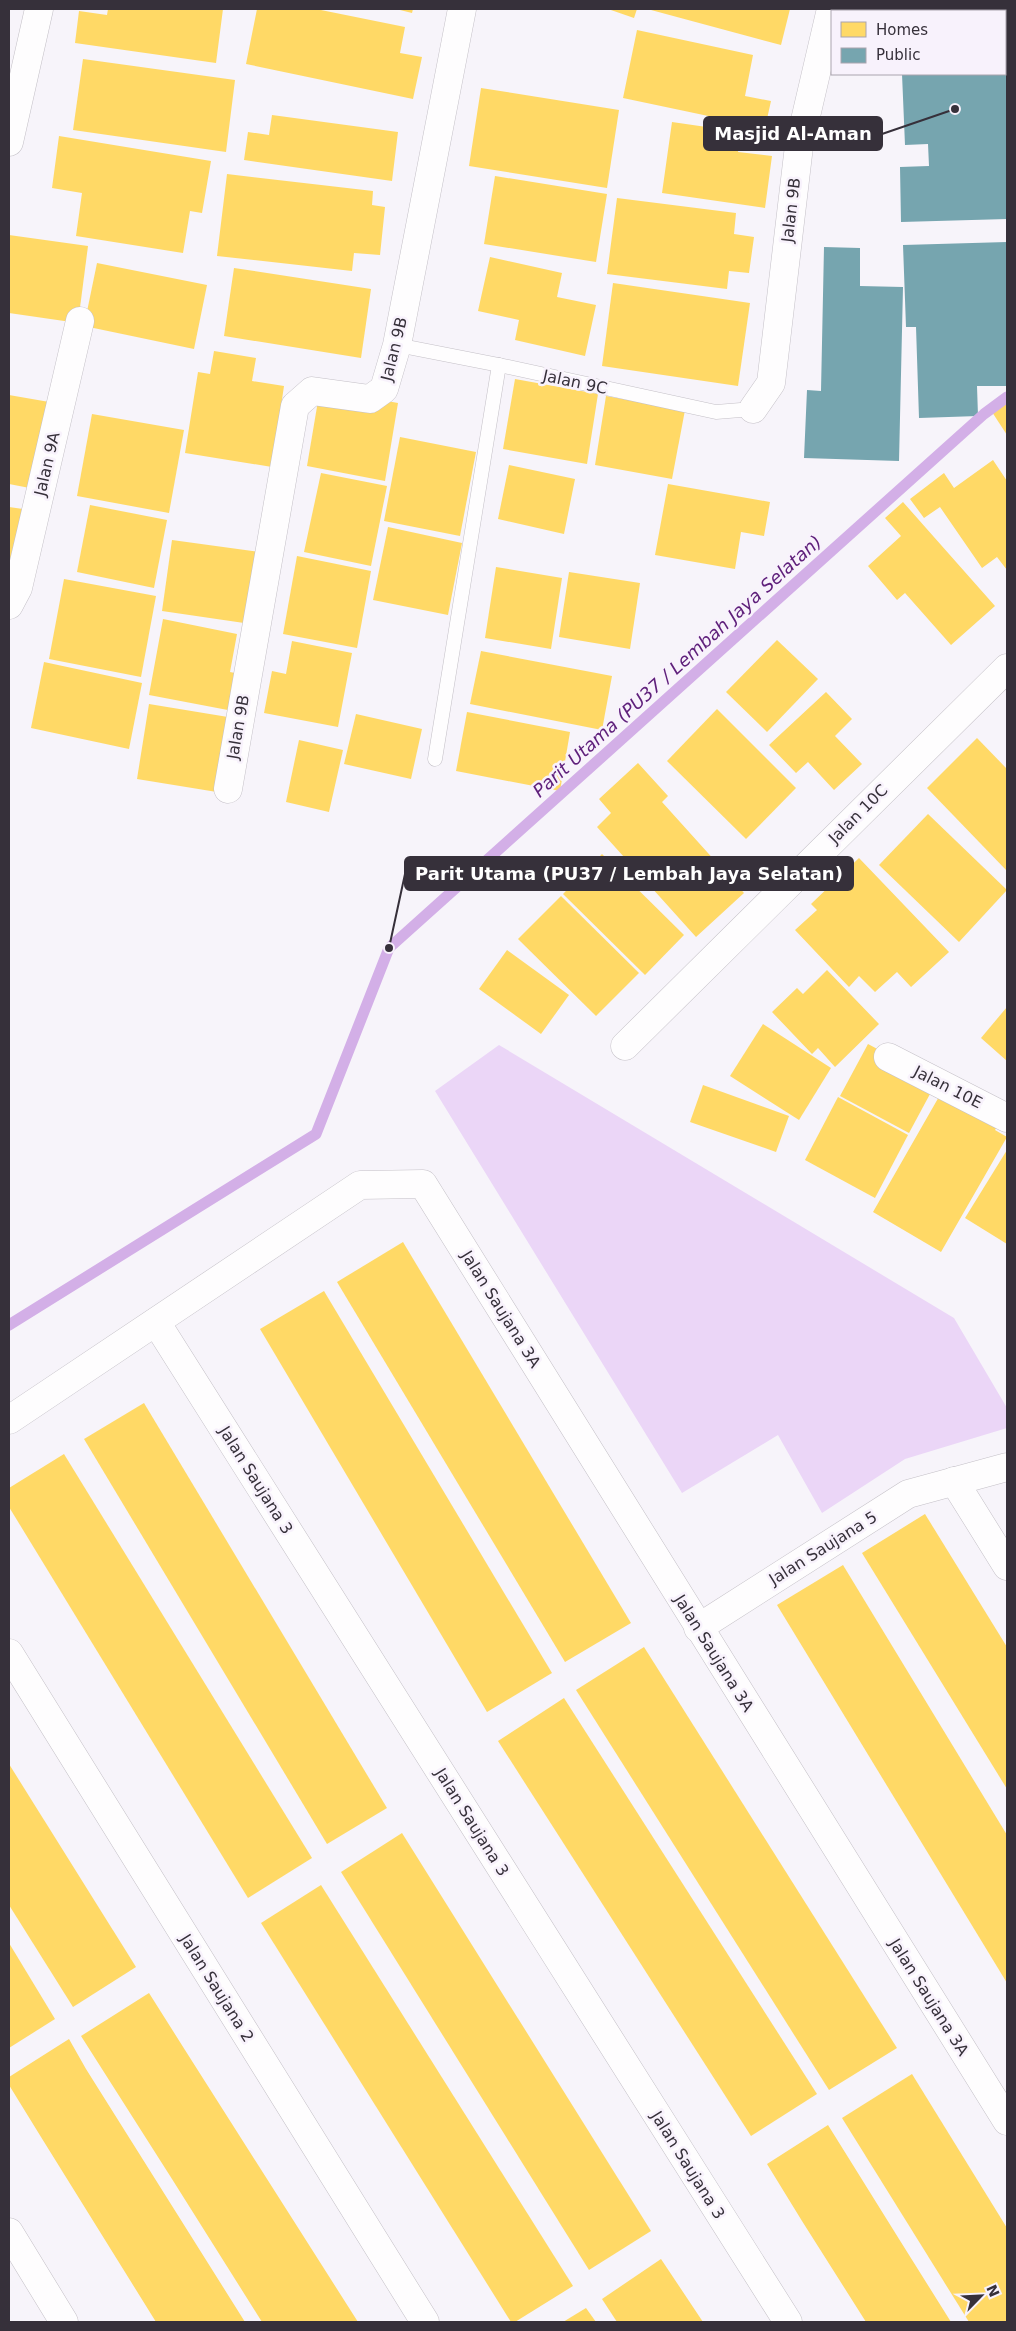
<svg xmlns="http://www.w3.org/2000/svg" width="1016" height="2331" viewBox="0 0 1016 2331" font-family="'DejaVu Sans',sans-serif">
<rect width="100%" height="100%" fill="#f7f4fa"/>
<polygon fill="#ebd6f7" points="499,1045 954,1318 1007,1408 1007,1428 905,1459 822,1513 778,1435 682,1493 435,1091"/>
<g fill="#ffd966">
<polygon points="108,9 223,9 216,63 75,43 79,11 107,15"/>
<polygon points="257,9 316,9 405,27 400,53 422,57 413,99 246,64"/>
<polygon points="396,9 413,9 412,13"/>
<polygon points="608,9 637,9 634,18"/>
<polygon points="652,9 790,9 781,45 651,10"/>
<polygon points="637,30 753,55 745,96 771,101 765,128 623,98"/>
<polygon points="83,59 235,80 226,152 73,130"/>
<polygon points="481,88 619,110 607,188 469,166"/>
<polygon points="272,115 398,132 392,181 244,160 248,132 269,135"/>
<polygon points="672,122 741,132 738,152 772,156 765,208 662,193"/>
<polygon points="59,136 211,161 202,213 190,211 183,253 76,236 82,193 52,188"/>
<polygon points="227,174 373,191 372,205 385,207 380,255 354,253 352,271 217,256"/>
<polygon points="495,176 607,194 596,262 484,244"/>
<polygon points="617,198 736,213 734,234 754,237 749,273 729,271 727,289 607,274"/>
<polygon points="9,235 88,246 78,323 9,313"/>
<polygon points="490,257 562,273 557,297 596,305 585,356 515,340 519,320 478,311"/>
<polygon points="97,263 207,285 194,349 84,326"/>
<polygon points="234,268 371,289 361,358 224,336"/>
<polygon points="613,283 750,303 738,386 602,366"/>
<polygon points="214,351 256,358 252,381 284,386 272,467 185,453 198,372 210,374"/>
<polygon points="515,379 598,394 587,464 503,449"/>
<polygon points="320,389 398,403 385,481 307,466"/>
<polygon points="9,395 55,403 40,490 9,484"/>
<polygon points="606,396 685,410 672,479 595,465"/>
<polygon points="1007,402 1007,435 992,412"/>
<polygon points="92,414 184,430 169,513 77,496"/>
<polygon points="400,437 476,452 460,536 384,521"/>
<polygon points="993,460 1007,481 1007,570 997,557 982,568 940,507 924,518 910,499 944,473 954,488"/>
<polygon points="509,465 575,479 564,534 498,519"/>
<polygon points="321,473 387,486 371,566 304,552"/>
<polygon points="668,484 770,502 764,536 741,532 735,569 655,555"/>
<polygon points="903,502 995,606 951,645 905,593 897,600 868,566 901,536 885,518"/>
<polygon points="90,505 167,520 154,588 77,572"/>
<polygon points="9,507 30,510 23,566 9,565"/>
<polygon points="388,527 462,543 448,615 373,600"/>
<polygon points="172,540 266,553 257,625 162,611"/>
<polygon points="297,556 371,571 357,648 283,634"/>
<polygon points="496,567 562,578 551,649 485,638"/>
<polygon points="569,572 640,583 630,649 559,637"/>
<polygon points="64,579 156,596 141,677 49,659"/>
<polygon points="163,619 237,634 230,672 240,674 233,711 149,695"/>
<polygon points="777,640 818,679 767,732 726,692"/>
<polygon points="292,641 352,653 338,727 264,713 272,671 286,674"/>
<polygon points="481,651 612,676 602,730 470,704"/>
<polygon points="44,662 142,683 129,749 31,728"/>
<polygon points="826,692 852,719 835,736 862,764 834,790 808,762 796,773 769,745"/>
<polygon points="149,704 234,718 223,793 137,779"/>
<polygon points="717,709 796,788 746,839 667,761"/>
<polygon points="467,712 570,732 560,791 456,771"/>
<polygon points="356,714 422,729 411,779 344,764"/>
<polygon points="977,738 1007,769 1007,871 927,788"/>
<polygon points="299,740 343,750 329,812 286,802"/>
<polygon points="638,763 668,796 662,802 744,893 696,937 597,827 611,813 599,799"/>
<polygon points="928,814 1007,890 959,942 879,865"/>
<polygon points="602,854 684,935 645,975 563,894"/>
<polygon points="859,858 949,952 911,987 897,972 875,992 859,976 849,987 795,930 817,910 811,904"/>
<polygon points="561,896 639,973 596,1016 518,939"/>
<polygon points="507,950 569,995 541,1034 479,989"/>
<polygon points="827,970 879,1024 835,1067 818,1048 812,1054 772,1012 797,988 803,994"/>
<polygon points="1007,1007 1007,1061 981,1038"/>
<polygon points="763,1024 831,1068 799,1120 730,1076"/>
<polygon points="868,1044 937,1081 909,1133 840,1096"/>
<polygon points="948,1081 1004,1114 995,1130 1007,1137 941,1252 873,1212"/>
<polygon points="703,1085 789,1116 776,1152 690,1122"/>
<polygon points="838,1097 908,1135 875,1198 805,1160"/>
<polygon points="1007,1150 1007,1244 965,1218"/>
<polygon points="403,1242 631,1623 565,1662 337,1282"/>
<polygon points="324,1291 552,1673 487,1712 260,1329"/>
<polygon points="144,1403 387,1808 327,1844 84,1439"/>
<polygon points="64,1454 312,1858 248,1898 9,1507 9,1488"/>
<polygon points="925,1514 1007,1647 1007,1789 862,1553"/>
<polygon points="843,1565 1007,1835 1007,1983 777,1605"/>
<polygon points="644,1647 897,2048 829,2090 576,1690"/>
<polygon points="564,1698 817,2094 751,2136 498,1741"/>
<polygon points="9,1764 136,1967 73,2007 9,1905"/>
<polygon points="402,1833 651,2231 589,2270 341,1872"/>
<polygon points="321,1885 573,2286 515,2322 511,2322 261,1923"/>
<polygon points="9,1943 55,2019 9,2048"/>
<polygon points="149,1993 185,2050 358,2322 262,2322 172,2179 81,2036"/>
<polygon points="69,2039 86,2069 245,2322 156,2322 41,2137 9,2085 9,2077"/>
<polygon points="912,2074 1007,2228 1007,2322 969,2322 842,2118"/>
<polygon points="828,2125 899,2239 951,2322 866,2322 802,2221 767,2164"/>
<polygon points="661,2259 703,2322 617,2322 602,2299"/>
<polygon points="586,2308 596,2322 563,2322"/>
</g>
<g fill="#76a5af">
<polygon points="913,9 1007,9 1007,219 901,222 900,167 929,166 928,144 905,145 902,74 1005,74 1005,11 913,11"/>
<polygon points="1007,242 1007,386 977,386 978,416 919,418 916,327 906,327 903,245"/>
<polygon points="824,247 860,248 860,286 903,287 899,461 804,458 807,390 821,391"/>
</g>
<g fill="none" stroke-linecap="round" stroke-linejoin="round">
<polyline stroke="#d3afe7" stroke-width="11" points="9,1325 316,1134 389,948 984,414 1007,397"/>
<g stroke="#c4c0c7" stroke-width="15">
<g id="service">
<polyline points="397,345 499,365 716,412 753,409"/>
<polyline points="435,759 499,365"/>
</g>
</g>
<g stroke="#c4c0c7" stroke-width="29">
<g id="minor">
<polyline points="9,142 39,9"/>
<polyline points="753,409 771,383 799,146 831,9"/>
<polyline points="9,605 18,588 80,321"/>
<polyline points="228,789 295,406 312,391 370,399 384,389 397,345 462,9"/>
<polyline points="625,1046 1007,668"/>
<polyline points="888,1057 1007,1118"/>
<polyline points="156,1322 788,2322"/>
<polyline points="9,1420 360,1185 423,1184 1007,2121"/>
<polyline points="954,1481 1007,1566"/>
<polyline points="698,1628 908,1494 1007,1467"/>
<polyline points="9,1653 425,2322"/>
<polyline points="9,2232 64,2322"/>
</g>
</g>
<use href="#service" stroke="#fefdfe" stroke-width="14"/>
<use href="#minor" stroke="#fefdfe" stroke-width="28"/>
</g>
<g text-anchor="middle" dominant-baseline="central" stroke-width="5" stroke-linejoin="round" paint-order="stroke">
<g font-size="16" fill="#36303a" stroke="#f8f2fc">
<text transform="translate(791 210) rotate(-83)">Jalan 9B</text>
<text transform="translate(394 349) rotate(-76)">Jalan 9B</text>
<text transform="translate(575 382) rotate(12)">Jalan 9C</text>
<text transform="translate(47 464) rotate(-77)">Jalan 9A</text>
<text transform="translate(238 727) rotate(-80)">Jalan 9B</text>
<text transform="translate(858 814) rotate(-45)">Jalan 10C</text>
<text transform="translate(948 1087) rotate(27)">Jalan 10E</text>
<text transform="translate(501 1309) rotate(58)">Jalan Saujana 3A</text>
<text transform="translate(256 1480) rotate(58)">Jalan Saujana 3</text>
<text transform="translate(823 1548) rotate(-32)">Jalan Saujana 5</text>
<text transform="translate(714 1653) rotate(58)">Jalan Saujana 3A</text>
<text transform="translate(472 1822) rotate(58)">Jalan Saujana 3</text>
<text transform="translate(217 1988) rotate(58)">Jalan Saujana 2</text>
<text transform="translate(929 1997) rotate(58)">Jalan Saujana 3A</text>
<text transform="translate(688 2165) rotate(58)">Jalan Saujana 3</text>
</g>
<g font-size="18" font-style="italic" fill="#5f207b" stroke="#f8f2fc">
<text transform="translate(677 666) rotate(-42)">Parit Utama (PU37 / Lembah Jaya Selatan)</text>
</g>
</g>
<path fill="none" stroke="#36303a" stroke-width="2" d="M955 109L882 134M389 948L405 874"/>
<g fill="#36303a" stroke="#f8f2fc" stroke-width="2">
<circle cx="955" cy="109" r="5"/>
<circle cx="389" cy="948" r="5"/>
</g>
<g fill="#36303a" stroke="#36303a" stroke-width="2">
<rect x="704" y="117" width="178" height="33" rx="5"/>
<rect x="405" y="857" width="448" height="33" rx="5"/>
</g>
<g font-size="18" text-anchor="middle" font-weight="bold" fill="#fff">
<text x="793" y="140">Masjid Al-Aman</text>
<text x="629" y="880">Parit Utama (PU37 / Lembah Jaya Selatan)</text>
</g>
<rect width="1016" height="2331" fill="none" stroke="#36303a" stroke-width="20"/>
<rect x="831" y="10" width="175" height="65" fill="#f8f2fc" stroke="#aaa4ae"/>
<rect x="841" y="22" width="25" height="15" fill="#ffd966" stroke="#aaa4ae"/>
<text x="876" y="35" font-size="15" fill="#36303a">Homes</text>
<rect x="841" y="48" width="25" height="15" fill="#76a5af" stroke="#aaa4ae"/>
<text x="876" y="60" font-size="15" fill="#36303a">Public</text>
<g transform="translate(981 2296) rotate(66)" stroke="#f8f2fc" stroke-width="4" paint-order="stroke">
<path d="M0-4L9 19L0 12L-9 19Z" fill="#36303a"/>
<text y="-8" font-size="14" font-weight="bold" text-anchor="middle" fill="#36303a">N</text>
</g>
</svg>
